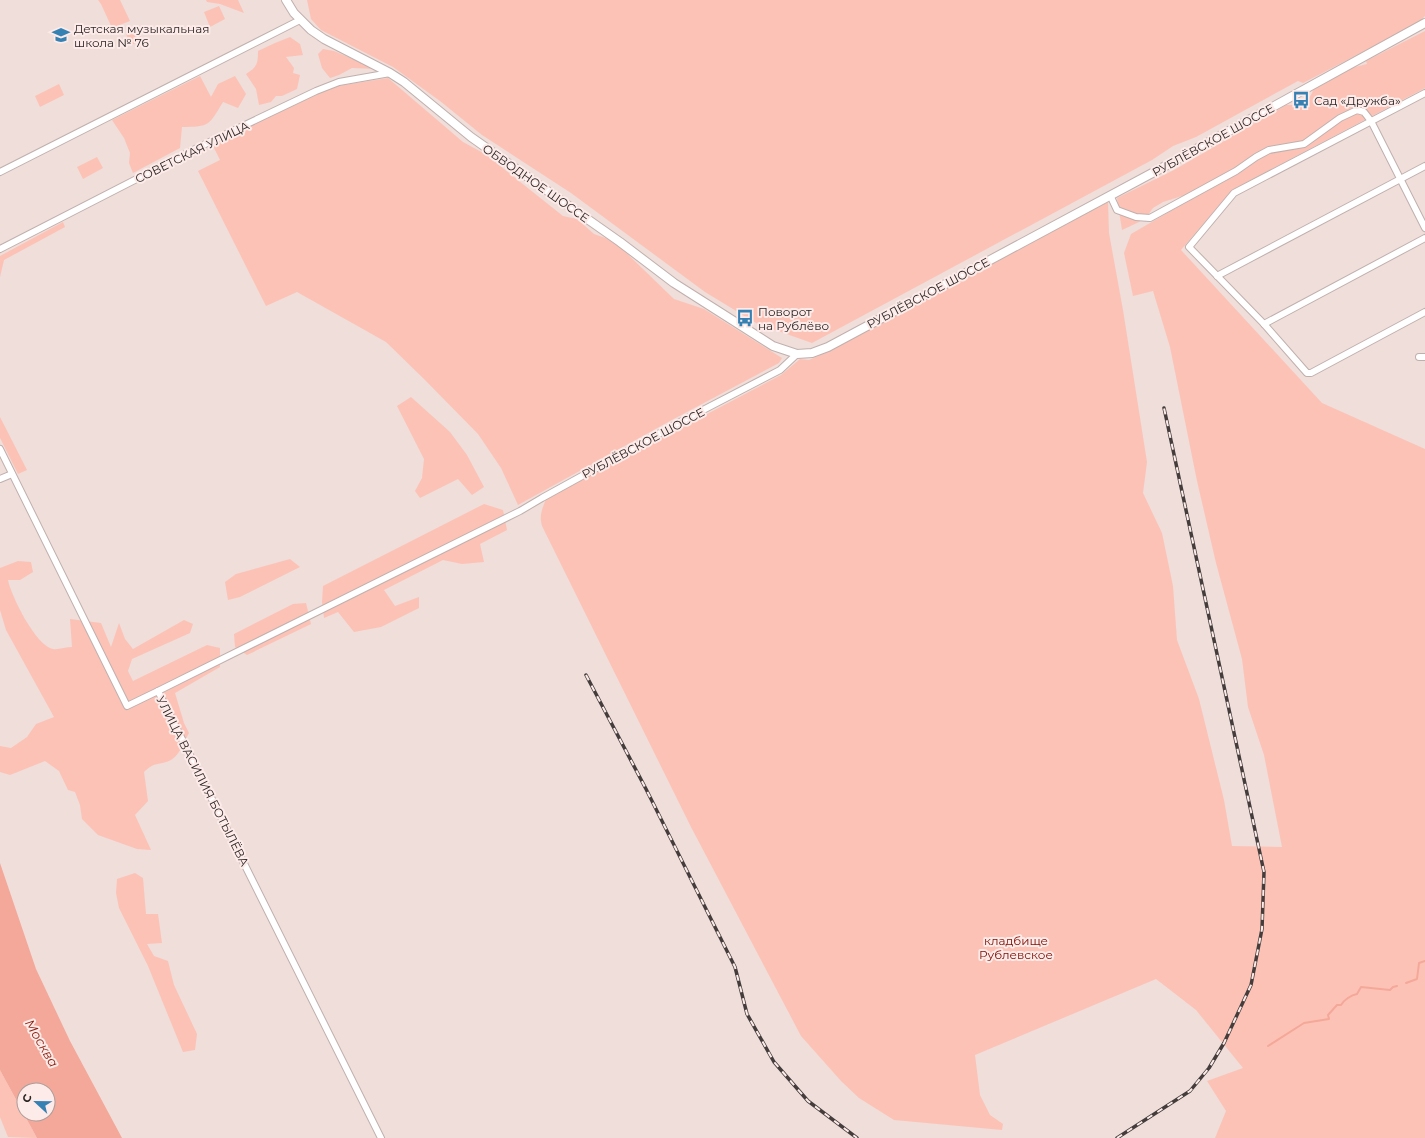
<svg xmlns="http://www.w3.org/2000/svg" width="1425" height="1138" viewBox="0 0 1425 1138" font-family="Montserrat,sans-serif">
<rect width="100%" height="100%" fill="#efdeda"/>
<g fill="#fdc2b6">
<polygon points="98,0 120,0 130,21 112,28 101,4"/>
<polygon points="206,0 238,0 244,13 220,4 207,2"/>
<polygon points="307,0 1425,0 1425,16 1417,24 1303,83 1298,81 1196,137 1173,146 1152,160 812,343 756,323 705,292 571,193 482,135 440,101 393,67 321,30 311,19"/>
<polygon points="219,6 225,19 210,27 204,12"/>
<polygon points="137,28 142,40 131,45 126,34"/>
<path d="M1425 31V88L1232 190 1181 250 1322 403 1425 449V1138H1215L1226 1111 1207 1081 1243 1068 1196 1010 1156 979 975 1055 980 1095 990 1115 1003 1124 1002 1130 894 1120 859 1098 841 1081 801 1036 691 827 542 526C539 516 542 509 546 499L781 375 800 359 809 360 818 356 1108 202 1109 233 1123 310 1147 462 1143 493 1162 533 1173 586 1177 640 1199 699 1224 800 1232 846 1282 847 1264 755 1248 707 1242 659 1216 563 1197 481 1170 347 1153 291 1133 296 1124 253 1131 234 1188 201 1185 195 1163 202 1153 208 1148 215 1139 222 1122 230 1117 198 1174 170 1286 105C1303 106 1311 101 1315 84L1347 69 1367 64 1366 61Z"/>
<path d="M290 37 300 44 303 55 286 57 294 68 293 73 300 75 297 89 282 96H276L271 102 259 105 256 89 246 74C257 67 258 64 258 51L275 43Z"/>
<polygon points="323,49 334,51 376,69 352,68 339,75 330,78 322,68 318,54"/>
<path d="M200 76 211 97 218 84 235 76 246 94 238 108 223 102C209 125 210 127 182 127L180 148 133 173 129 163 130 153 124 138 112 120Z"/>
<polygon points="388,78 463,142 485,154 563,216 577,219 594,234 614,241 674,299 704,309 782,358 779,363 670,421 518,505 501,468 478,434 425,380 386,342 297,292 266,306 198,171 220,160 212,144 322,92 338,86"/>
<polygon points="59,84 64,95 40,107 35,96"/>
<polygon points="97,157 103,168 83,179 77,167"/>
<polygon points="63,222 65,227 4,260 0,277 0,256"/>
<polygon points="411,397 450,432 467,455 484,487 472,495 458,479 420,498 415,491 422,478 424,459 397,406"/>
<polygon points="0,417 27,470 18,474 0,438"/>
<polygon points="484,504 503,510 507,530 480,544 484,562 462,564 443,560 384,590 395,606 419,597 419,608 381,627 354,632 338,612 324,618 322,602 323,586"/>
<polygon points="290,559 300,567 240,597 228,600 225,582 236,574"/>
<path d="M18 561 31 562 33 572 20 580H8C11 596 36 646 53 649 58 650 66 647 72 647L70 619 101 623 111 647 119 623 125 639 133 649 184 620 193 624 190 633 132 659 128 671 133 681 207 645 220 648V667L175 693 184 723 189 733C184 742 179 757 169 761 156 766 156 761 144 772L148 801 135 815 151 850 137 849 98 835 82 819 80 805 75 792 68 790 59 771 45 761 10 775 0 772V746L11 748 27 737 36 724 54 717 6 630 0 610V568Z"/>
<polygon points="306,603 311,624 247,655 235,647 234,634 293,604"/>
<polygon points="135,873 143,878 146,914 158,914 162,943 147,944 154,956 168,961 174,985 197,1034 195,1050 183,1052 148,966 119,908 116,893 117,879"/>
<polygon points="0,1070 37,1138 8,1137 0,1117"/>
</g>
<path fill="#f4a899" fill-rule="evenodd" d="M0 863 36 969 70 1041 122 1138H37L0 1070ZM24 1090H48V1114H24Z"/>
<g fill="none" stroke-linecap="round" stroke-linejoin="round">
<g stroke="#f4a899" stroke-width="2">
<polyline points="1406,983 1417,979 1419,963 1425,961"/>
<path d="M1268 1046 1304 1023 1329 1019 1328 1015 1337 1005H1341C1344 1000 1351 995 1357 994L1361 987 1390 990 1393 987 1397 986"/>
</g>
<g stroke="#c0b0ad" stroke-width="8">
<g id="minor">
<polyline points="1425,93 1234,193 1189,247 1264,324 1307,373 1311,373 1425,312"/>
<polyline points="0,172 300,20"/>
<polyline points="1110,195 1117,210 1136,217 1150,218 1236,171 1256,157 1269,150 1304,144 1340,118 1357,110 1364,112 1371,121 1425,228"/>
<polyline points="0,249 199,147 316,91 339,82 390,73"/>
<polyline points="1217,276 1425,166"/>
<polyline points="1264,324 1425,238"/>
<polyline points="1419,357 1425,357"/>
<polyline points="0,449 127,706 158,691 381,1138"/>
<polyline points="0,479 12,474"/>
<polyline points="158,691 520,511 542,498 680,422 780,370 797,354"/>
</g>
</g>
<g stroke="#c0b0ad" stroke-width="10">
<polyline id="tertiary" points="286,0 294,13 311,30 324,39 390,73 404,82 471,137 620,242 674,283 773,346 797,354 812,353 828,347 1169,164 1425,23"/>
</g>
<use href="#minor" stroke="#fff" stroke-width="6"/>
<use href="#tertiary" stroke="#fff" stroke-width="8"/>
<g stroke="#453d3c" stroke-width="3.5">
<g id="rail">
<polyline points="586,675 646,789 735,967 747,1014 774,1062 808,1101 857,1138"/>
<polyline points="1117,1138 1190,1091 1209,1068 1224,1043 1251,985 1262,929 1264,872 1164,408"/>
</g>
</g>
<use href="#rail" stroke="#fcebe8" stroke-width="2" stroke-dasharray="6" stroke-linecap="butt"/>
</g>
<defs>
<g id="school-bare" transform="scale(1.38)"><path d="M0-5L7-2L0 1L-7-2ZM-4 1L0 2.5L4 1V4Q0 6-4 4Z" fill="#3581b4" stroke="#fcebe8" stroke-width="2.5" paint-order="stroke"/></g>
<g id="bus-bare" transform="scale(1.38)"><path d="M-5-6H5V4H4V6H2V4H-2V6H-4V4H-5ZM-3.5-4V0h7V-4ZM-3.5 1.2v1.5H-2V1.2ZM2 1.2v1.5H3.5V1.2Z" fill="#3581b4" stroke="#fcebe8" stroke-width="2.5" paint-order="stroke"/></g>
</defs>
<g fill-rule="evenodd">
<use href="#school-bare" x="61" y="35"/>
<use href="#bus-bare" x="1301" y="100"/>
<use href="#bus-bare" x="745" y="318"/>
</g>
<g text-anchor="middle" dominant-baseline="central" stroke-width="4" stroke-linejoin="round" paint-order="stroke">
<g font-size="12" fill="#2c2625" stroke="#fcebe8" text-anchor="start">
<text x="74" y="28">Детская музыкальная<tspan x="74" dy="14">школа № 76</tspan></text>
<text x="1314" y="100">Сад «Дружба»</text>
<text x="758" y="311">Поворот<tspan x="758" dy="14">на Рублёво</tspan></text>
</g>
<g font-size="12" fill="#2c2625" stroke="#fcebe8">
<text transform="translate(1213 140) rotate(-29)">РУБЛЁВСКОЕ ШОССЕ</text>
<text transform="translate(192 152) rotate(-26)">СОВЕТСКАЯ УЛИЦА</text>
<text transform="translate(536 183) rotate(35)">ОБВОДНОЕ ШОССЕ</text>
<text transform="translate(928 293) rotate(-28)">РУБЛЁВСКОЕ ШОССЕ</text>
<text transform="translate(643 443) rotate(-28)">РУБЛЁВСКОЕ ШОССЕ</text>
<text transform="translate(203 781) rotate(63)">УЛИЦА ВАСИЛИЯ БОТЫЛЁВА</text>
</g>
<g font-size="12" fill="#7d0c00" stroke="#fcebe8">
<text x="1016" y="940">кладбище<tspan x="1016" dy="14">Рублевское</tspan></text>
</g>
<g font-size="13" font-style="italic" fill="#8e2111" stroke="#fcebe8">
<text transform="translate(42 1043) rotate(60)">Москва</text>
</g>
</g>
<g transform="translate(36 1102) rotate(292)"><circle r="19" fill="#fcebe8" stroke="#a99c9a"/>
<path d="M0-3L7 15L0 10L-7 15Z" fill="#3581b4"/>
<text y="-6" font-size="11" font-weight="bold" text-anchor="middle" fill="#2c2625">С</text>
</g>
</svg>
